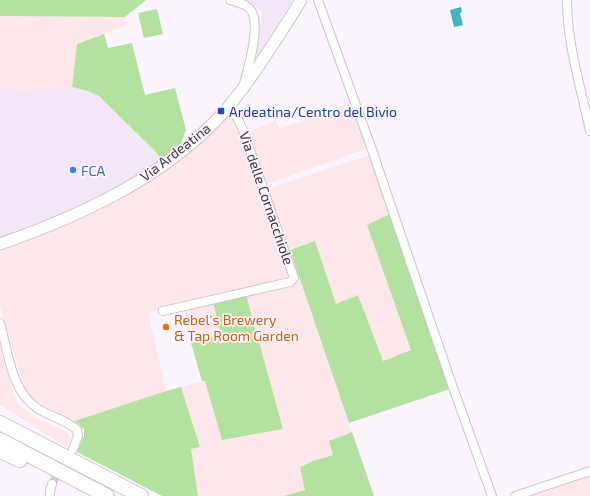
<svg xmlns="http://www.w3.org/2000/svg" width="590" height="496" viewBox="0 0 590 496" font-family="'Exo 2',sans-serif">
<rect width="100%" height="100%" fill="#fcf4ff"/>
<g fill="#f3e6f7">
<polygon points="242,0 293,0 256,59 262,13 253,4"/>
<polygon points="47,87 72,87 94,93 106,102 157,153 161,159 131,180 106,194 34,227 33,225 24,228 24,231 0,239 0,88 24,90"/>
</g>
<g fill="#fde7ea">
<polygon points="0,16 125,17 127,25 77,44 72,87 47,87 24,90 0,88"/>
<polygon points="352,102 368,148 267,184 248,133 275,120 280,129"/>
<polygon points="228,114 234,119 289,272 289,277 148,313 166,391 75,421 44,406 26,393 0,306 0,252 67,224 173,163 199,146"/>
<polygon points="370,155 390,214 367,225 411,350 383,361 358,295 336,304 315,241 290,250 268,189"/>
<polygon points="300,281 352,432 330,441 334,455 313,461 300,467 307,496 198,496 191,449 200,447 181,387 205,381 246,295"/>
<polygon points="213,302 221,335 191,343 184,310"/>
<polygon points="0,346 13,390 18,404 36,418 68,433 70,440 67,447 0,405"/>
<polygon points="590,474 590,496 523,496"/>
</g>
<g fill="#b2e1a0">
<polygon points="0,0 146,0 125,17 0,16"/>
<polygon points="157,9 163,34 144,38 138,13"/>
<polygon points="104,34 108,48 132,43 145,95 175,88 186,130 180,146 161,159 157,153 99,96 88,91 72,87 77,44"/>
<polygon points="390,214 450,389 349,423 290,250 315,241 336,304 358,295 383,361 411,350 367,225"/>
<polygon points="246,295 283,429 222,440 205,381 202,381 191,343 221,335 213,302"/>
<polygon points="181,387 200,447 191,449 198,496 162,496 77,452 84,436 84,429 75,421 166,391"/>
<polygon points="352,432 374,496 284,496 305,490 300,467 313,461 333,455 329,441"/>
</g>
<polygon fill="#42b4c1" points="461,7 462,12 460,13 463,25 454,27 450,10"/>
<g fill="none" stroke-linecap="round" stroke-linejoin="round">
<polyline stroke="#d6cfd8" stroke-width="8" stroke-dasharray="8 4" stroke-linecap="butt" points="52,484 69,455"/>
<g stroke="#cbc3cd" stroke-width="10">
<g id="minor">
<path d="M230 0C236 2 246 4 250 9 262 23 248 68 244 84"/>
<polyline points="318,0 371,147 450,379 492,496"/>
<path d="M567 0C567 44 581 88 590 131"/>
<polyline points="163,311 290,282 294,278 243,130 237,117 228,108"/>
<path d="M0 323C8 351 11 391 37 408 50 417 66 419 77 430L78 436 73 449"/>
<polyline points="50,496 50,491 52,484"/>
<polyline points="515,496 590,471"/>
</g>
</g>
<g stroke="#cbc3cd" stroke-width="13">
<path id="secondary" d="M0 244C80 216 163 178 221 115 236 99 248 82 260 64 274 43 288 22 301 0"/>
</g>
<g stroke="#cbc3cd" stroke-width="16">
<g id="motorway">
<polyline points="0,423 141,496"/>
<polyline points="0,440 107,496"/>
<polyline points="0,451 20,460"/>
</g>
</g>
<use href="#minor" stroke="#fff" stroke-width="8"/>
<use href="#secondary" stroke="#fff" stroke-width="11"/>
<use href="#motorway" stroke="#fff" stroke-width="14"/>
</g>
<rect fill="#1a4fb4" stroke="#fcf4ff" stroke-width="1.5" x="217" y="107" width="8" height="8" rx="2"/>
<circle fill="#3f7fe0" stroke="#fcf4ff" stroke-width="1.5" cx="73" cy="170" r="4"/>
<circle fill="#e8710a" stroke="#fcf4ff" stroke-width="1.5" cx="166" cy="327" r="4"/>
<g text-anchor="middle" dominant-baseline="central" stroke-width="3.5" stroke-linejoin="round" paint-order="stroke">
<g font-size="14" fill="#164399" stroke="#fcf4ff" text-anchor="start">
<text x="229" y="111">Ardeatina/Centro del Bivio</text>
</g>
<g font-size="14" fill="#3c393d" stroke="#fcf4ff">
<text transform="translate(175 152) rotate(-38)">Via Ardeatina</text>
<text transform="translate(267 198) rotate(71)">Via delle Cornacchiole</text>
</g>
<g font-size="14" fill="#366cbe" stroke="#fcf4ff" text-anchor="start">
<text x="81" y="170">FCA</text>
</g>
<g font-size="14" fill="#c56008" stroke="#fcf4ff" text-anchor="start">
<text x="174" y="319">Rebel's Brewery<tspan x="174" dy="16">&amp; Tap Room Garden</tspan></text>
</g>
</g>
</svg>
